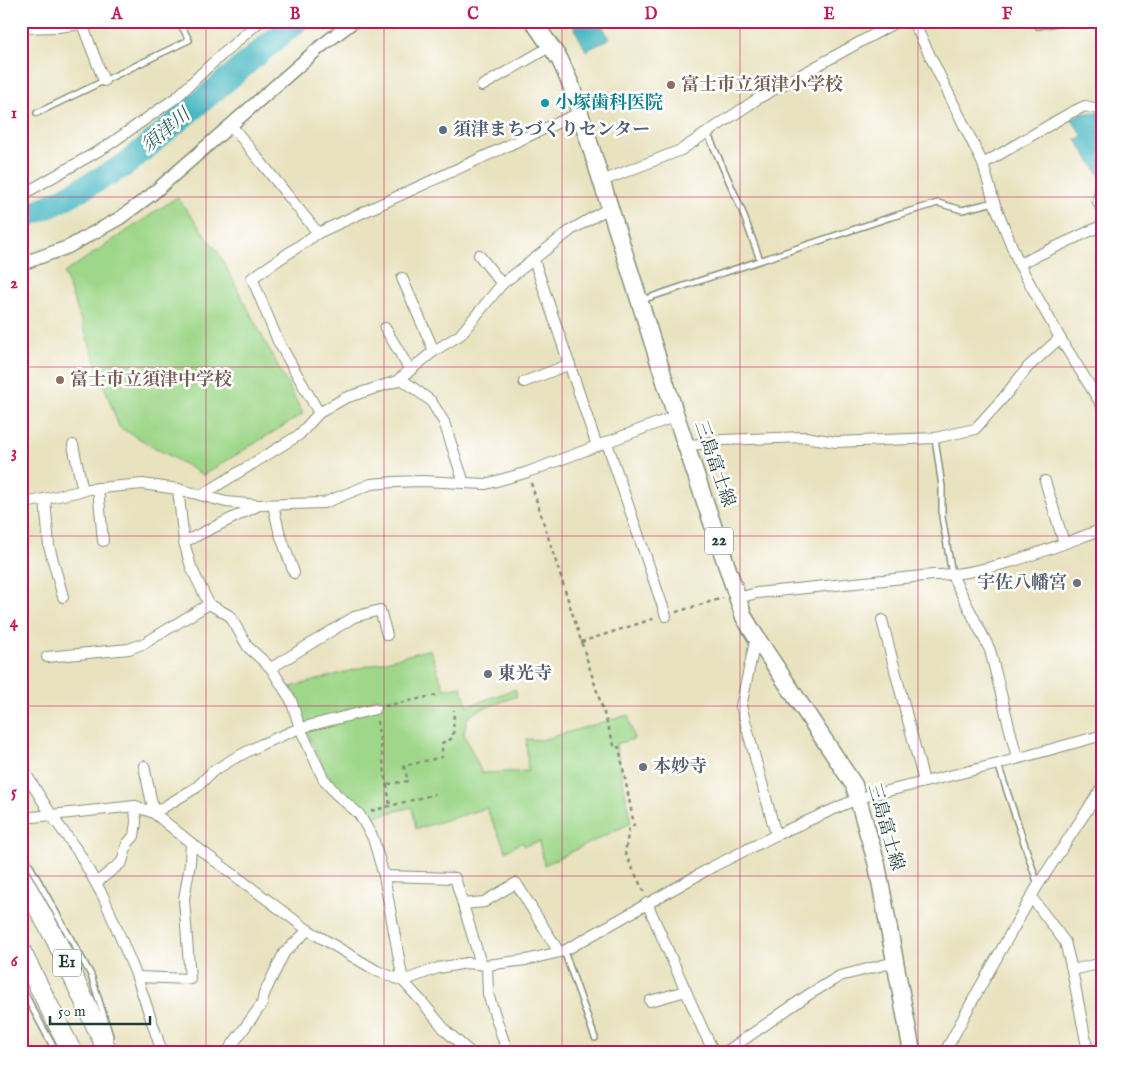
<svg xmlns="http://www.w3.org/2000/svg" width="1124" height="1073" viewBox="0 0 1124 1073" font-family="'IM FELL English','Noto Serif JP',serif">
<rect width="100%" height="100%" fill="#fff"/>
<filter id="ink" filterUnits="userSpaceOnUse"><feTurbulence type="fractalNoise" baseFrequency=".02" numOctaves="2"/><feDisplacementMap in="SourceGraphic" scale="10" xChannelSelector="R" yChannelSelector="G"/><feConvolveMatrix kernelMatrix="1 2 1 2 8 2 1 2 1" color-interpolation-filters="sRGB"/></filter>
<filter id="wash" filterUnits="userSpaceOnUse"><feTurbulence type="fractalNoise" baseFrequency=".0096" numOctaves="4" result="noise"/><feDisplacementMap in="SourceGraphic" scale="20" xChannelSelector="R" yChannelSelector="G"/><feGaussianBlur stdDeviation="1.12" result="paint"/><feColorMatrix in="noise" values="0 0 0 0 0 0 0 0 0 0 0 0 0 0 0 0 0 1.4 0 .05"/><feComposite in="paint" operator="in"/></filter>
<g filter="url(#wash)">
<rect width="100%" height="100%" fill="#e9e2bf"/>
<g fill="#9fd78a" stroke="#5f8a5f">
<polygon points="177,197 218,252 303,414 203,475 119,427 64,273"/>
<path d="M430 649 444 689 461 686 468 706 515 689 517 696 477 711 467 718 464 734 482 773 528 771 526 739 541 740 628 715 634 739 616 744 631 823 544 865 539 841 524 846 522 842 506 851 486 808 416 829 412 807 368 818C359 810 349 801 340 791 318 765 302 720 291 687Z"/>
</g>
<g fill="#4ab8c2" stroke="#347a7b">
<polygon points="571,21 600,21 609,39 586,51"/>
<polygon points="1096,112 1103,115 1103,180 1076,140 1083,136 1071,119 1082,113"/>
</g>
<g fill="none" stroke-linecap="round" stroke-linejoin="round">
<polyline stroke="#4ab8c2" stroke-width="24" points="21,218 52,205 125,165 297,21"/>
</g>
</g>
<g filter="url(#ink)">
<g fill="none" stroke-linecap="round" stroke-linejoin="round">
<polyline stroke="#c1c1a3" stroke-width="10" stroke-dasharray="10 5" stroke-linecap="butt" points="21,820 33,817"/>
<g stroke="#84907a" stroke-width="8">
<g id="service">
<polyline points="1038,26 1069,21"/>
<polyline points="37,113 189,40 179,21"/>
<polyline points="707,132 741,208 760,260"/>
<polyline points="642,300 891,217 938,203 962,210 994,202"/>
<polyline points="935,438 942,487 942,517 952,574"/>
<polyline points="998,764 1038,885"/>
<polyline points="21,850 91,975 110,1036"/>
<polyline points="564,951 595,1038"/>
<polyline points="21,987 56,1052"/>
</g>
</g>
<g stroke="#84907a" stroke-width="12">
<g id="minor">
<polyline points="913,21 983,164 994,202 1019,264 1060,338 1103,407"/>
<polyline points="82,24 104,81"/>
<polyline points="21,28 58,27 103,21"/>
<polyline points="482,86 551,46"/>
<polyline points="231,125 318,233"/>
<polyline points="983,164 1070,113 1085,106 1103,110"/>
<polyline points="602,181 681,150 759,98 898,21"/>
<polyline points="1103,189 1100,191 1098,202 1103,211"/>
<polyline points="21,194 27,192 107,146 177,97 208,67 260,21"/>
<polyline points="479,255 502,284"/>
<polyline points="534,260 597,446"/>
<polyline points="1019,264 1103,225"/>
<polyline points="402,278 434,351"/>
<polyline points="385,328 410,370"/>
<polyline points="400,378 431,401 444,422 464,483"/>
<polyline points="524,382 570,364"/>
<polyline points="319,413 278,341 252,278 318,233 581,112"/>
<polyline points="607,443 666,616"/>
<polyline points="73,445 83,491"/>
<polyline points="687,446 722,440 805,437 836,442 935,438 975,429 1004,397 1028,367 1060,338"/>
<polyline points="1045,481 1064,543"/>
<polyline points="98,488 103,541"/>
<polyline points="178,489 184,542 191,567 209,604 230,616 248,647 271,668 291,700 300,728 323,778 336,794 359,814 373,838 384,876 403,981"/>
<polyline points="202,495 299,435 319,413 345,398 397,381 434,351 460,335 502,284 571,230 609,208"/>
<polyline points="45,499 49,546 63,597"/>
<polyline points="21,504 90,489 142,484 178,489 226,502 258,505 324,503 371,484 394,482 422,481 486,484 528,472 676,416"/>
<polyline points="273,505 279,531 294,573"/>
<polyline points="184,542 257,506"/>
<polyline points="952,575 990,650 1017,758"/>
<path d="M738 598 757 593 933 575C989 575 1051 548 1103 529"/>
<polyline points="882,620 924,782"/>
<polyline points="756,637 741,706 776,835"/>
<polyline points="47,657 129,649 145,643 209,604"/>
<polyline points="271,668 354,617 380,610 387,635"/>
<polyline points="21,766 52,816 79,853 104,898 137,977 162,1052"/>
<polyline points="144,766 154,813"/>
<polyline points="154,813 197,787 212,772 233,759 262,744 300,728 375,709"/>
<polyline points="33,817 135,806 154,813 191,843 308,930 377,971 403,981 423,1003 446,1031 470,1052"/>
<polyline points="384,876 455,878 481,964"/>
<polyline points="96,883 122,862 127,844 134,836 136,822 135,806"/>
<polyline points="1032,898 1065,942 1072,970"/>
<polyline points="647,903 703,1030 714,1052"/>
<polyline points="463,904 484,902 516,883 559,952"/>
<polyline points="487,965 488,994 504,1042 505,1052"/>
<polyline points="137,977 190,979 184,899 190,864 191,843"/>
<polyline points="403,981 438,968 467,963 487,965 526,960 564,951 714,866 776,835 859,798 998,764 1103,735"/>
<polyline points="650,1001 686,991"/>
<polyline points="21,1047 24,1052"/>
<polyline points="227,1052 262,1004 264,994 284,953 308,930"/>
<polyline points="726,1052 808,995 840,976 895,962"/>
<polyline points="945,1052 975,996 1038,885 1103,786"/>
<polyline points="1088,1052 1072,970 1103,963"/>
<polyline points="1088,1052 1103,1048"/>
</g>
</g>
<g stroke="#84907a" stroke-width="15">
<polyline id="tertiary" points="21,264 68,247 120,218 151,195 320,47 354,21"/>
</g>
<g stroke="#84907a" stroke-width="19">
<polyline id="primary" points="533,21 560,60 571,85 676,416 744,617 756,637 854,785 877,865 912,1052"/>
</g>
<g stroke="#84907a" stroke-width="21">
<g id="motorway">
<polyline points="21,877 56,940 108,1052"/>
<polyline points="21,951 72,1052"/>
</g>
</g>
<g stroke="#84907a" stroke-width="2.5" stroke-dasharray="4 4" stroke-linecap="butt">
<polyline points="531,483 615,748 619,747 634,825 629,828 625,853 644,892"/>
<polyline points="676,612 723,598"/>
<polyline points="581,642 656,618"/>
<polyline points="385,706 437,695"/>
<polyline points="377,721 390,806"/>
<polyline points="388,784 408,781 404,766 442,757 442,743 453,738 454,710"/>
<polyline points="371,811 435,794"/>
</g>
<use href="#service" stroke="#fff" stroke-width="5"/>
<use href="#minor" stroke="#fff" stroke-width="10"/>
<use href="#tertiary" stroke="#fff" stroke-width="12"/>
<use href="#primary" stroke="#fff" stroke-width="16"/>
<use href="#motorway" stroke="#fff" stroke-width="19"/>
</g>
</g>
<path fill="none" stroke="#c2185b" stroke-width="1" stroke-opacity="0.55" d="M206 21V1052M384 21V1052M562 21V1052M740 21V1052M918 21V1052M21 197H1103M21 367H1103M21 536H1103M21 706H1103M21 876H1103"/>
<g fill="#8d6e63" stroke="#fff" stroke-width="2">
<circle cx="671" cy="85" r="5"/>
<circle cx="60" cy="380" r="5"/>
</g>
<circle fill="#0f9aa8" stroke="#fff" stroke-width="2" cx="545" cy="103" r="5"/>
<circle fill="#5c6f8a" stroke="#fff" stroke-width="2" cx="443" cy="130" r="5"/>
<g fill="#6b7280" stroke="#fff" stroke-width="2">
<circle cx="1077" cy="583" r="5"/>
<circle cx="488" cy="674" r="5"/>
<circle cx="643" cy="767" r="5"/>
</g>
<g text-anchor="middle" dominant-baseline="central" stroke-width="5" stroke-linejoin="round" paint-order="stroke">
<g fill="#fff" stroke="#627771" stroke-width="1">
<rect x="705" y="527.5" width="28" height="27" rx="4"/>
<rect x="53" y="949.5" width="28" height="27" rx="4"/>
</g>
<g font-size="16" font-weight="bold" fill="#1f3d34">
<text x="719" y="541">22</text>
<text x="67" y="963">E1</text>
</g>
<g font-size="18" font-weight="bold" fill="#785e54" stroke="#fff" text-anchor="start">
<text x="681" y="85">富士市立須津小学校</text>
<text x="70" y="380">富士市立須津中学校</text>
</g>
<g font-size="18" font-weight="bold" fill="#0d838f" stroke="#fff" text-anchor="start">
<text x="555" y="103">小塚歯科医院</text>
</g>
<g font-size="18" font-weight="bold" fill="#4e5e75" stroke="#fff" text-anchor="start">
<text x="453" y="130">須津まちづくりセンター</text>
</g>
<g font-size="18" fill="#1f3d34" stroke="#fff">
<text transform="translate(714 464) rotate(71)">三島富士線</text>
<text transform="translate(885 827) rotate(74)">三島富士線</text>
</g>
<g font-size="18" font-weight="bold" fill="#5b616d" stroke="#fff" text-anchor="start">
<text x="1067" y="583" text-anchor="end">宇佐八幡宮</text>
<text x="498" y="674">東光寺</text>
<text x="653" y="767">本妙寺</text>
</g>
<g font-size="19" font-style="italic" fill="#2c625f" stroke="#fff">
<text transform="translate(166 131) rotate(-40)">須津川</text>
</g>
</g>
<rect width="1124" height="1073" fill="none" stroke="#fff" stroke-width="55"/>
<path d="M50 1016v8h100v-8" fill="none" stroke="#1f3d34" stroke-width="2.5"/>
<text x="58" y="1016" font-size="15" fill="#1f3d34" stroke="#ffffff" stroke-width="4" paint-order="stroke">50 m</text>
<rect x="28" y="28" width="1068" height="1018" fill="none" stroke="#c2185b" stroke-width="2"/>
<g font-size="16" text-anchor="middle" font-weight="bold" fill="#c2185b">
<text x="117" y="19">A</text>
<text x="295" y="19">B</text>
<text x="473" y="19">C</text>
<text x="651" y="19">D</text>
<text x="829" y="19">E</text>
<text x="1007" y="19">F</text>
<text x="14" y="118">1</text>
<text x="14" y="288">2</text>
<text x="14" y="457">3</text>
<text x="14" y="627">4</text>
<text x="14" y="797">5</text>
<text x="14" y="966">6</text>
</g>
</svg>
